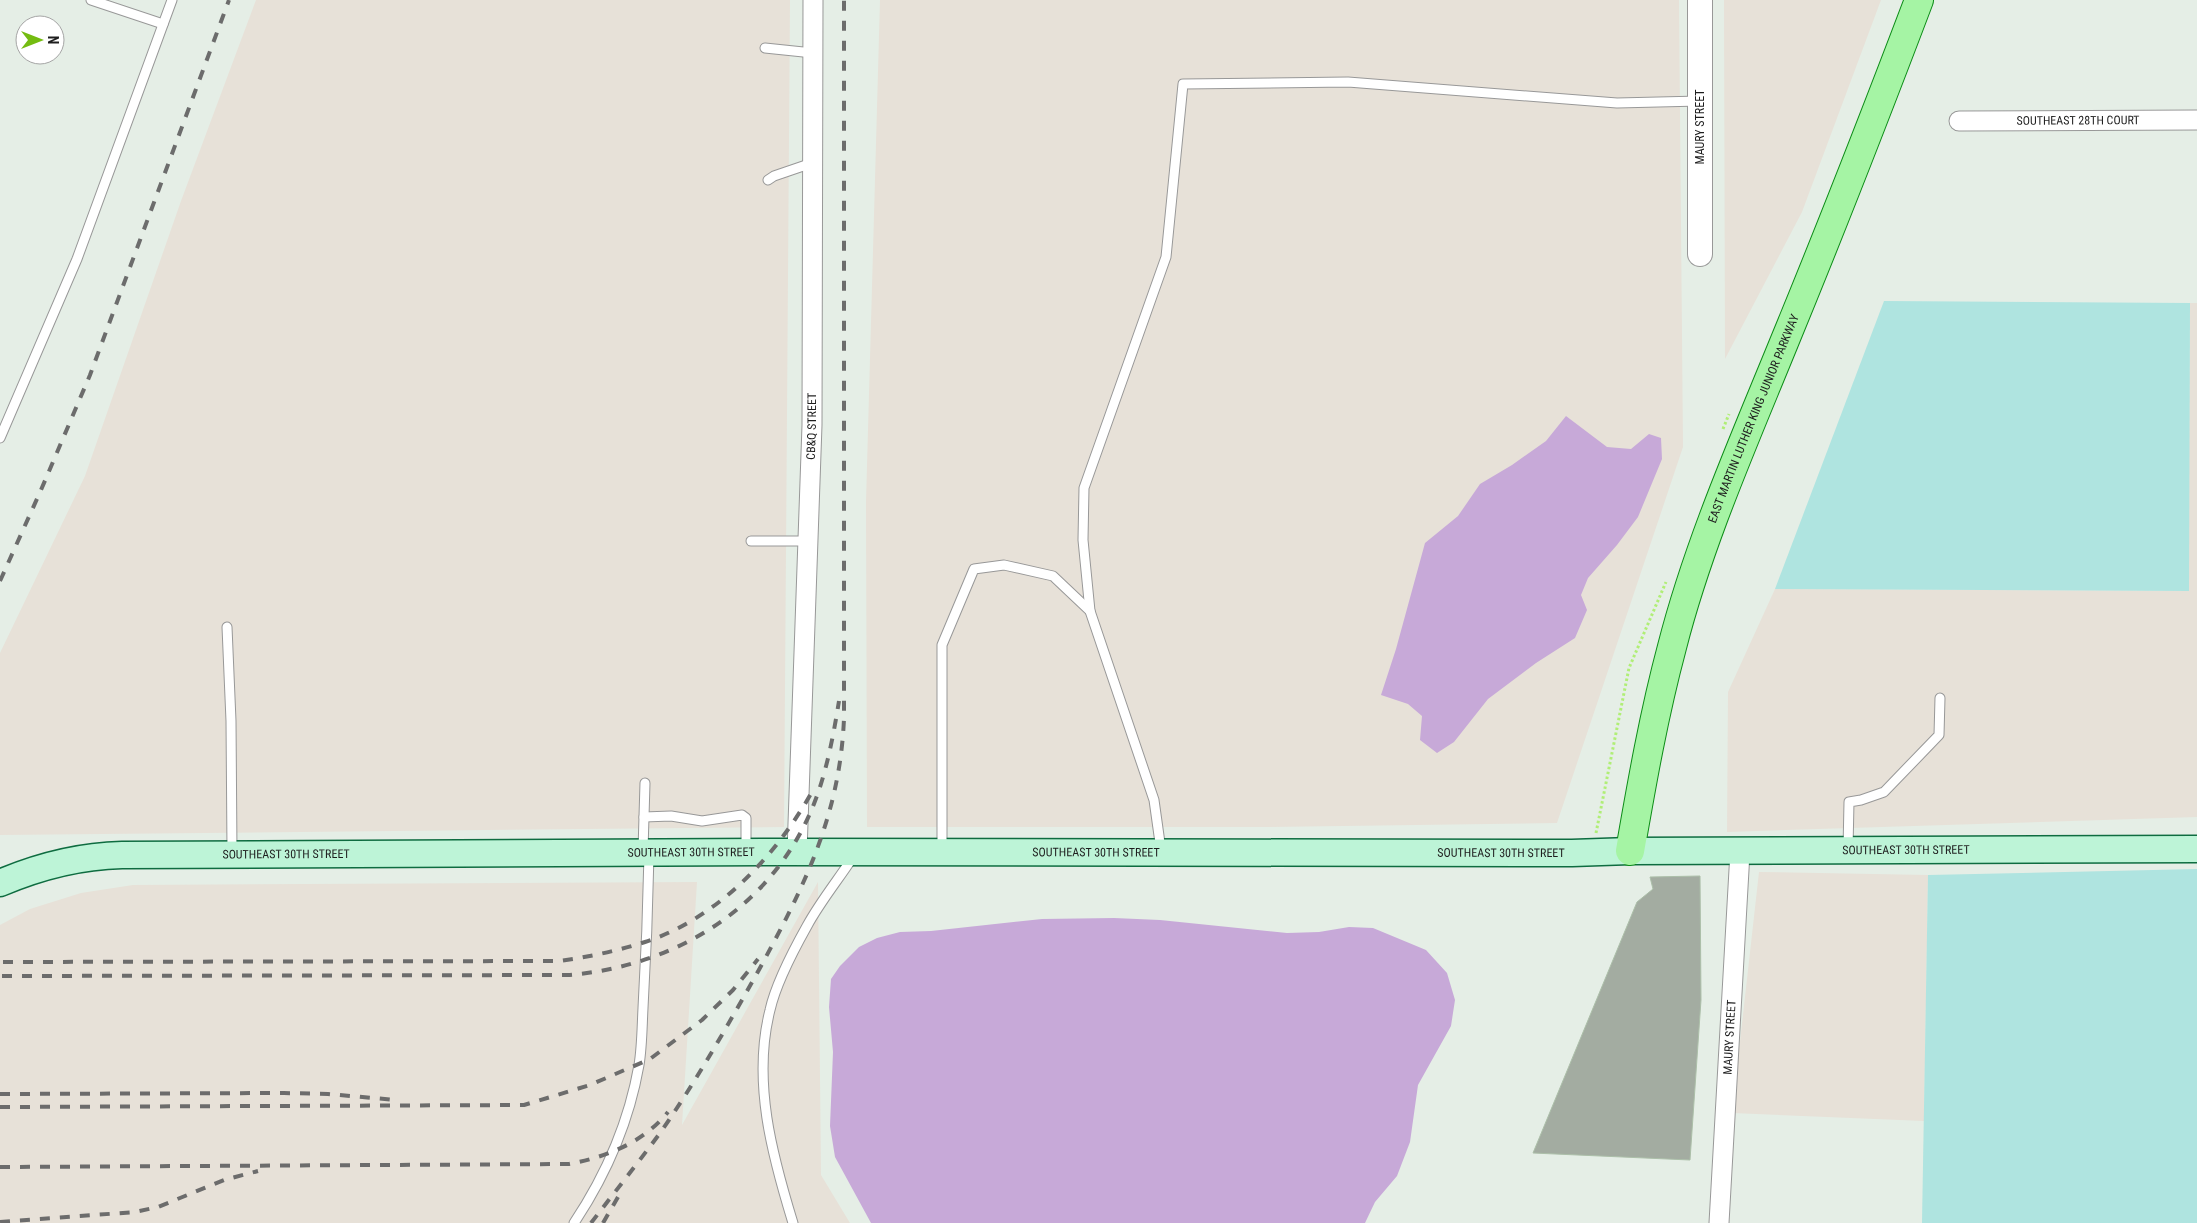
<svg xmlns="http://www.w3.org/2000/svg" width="2197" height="1223" viewBox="0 0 2197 1223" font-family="'Roboto Condensed',sans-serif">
<rect width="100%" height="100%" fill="#e5eee6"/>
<g fill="#e7e1d8">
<polygon points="256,0 790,0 784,827 0,835 0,653 85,476 181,201"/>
<polygon points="880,0 1679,0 1683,447 1557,823 1270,827 867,827 866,502"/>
<polygon points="1724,0 1881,0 1802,212 1725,359"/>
<polygon points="2190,303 2197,303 2197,817 1727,832 1728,692 1775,589 2188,591"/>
<polygon points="1759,872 1928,875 1924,1121 1732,1113"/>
<polygon points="697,882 682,1125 818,882 821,1175 850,1223 0,1223 0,925 30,909 81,893 133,885"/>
</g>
<g fill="#afe4e0">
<polygon points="1884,301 2190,303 2189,591 1775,589"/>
<polygon points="2197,869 2197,1223 1922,1223 1928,875"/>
</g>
<g fill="#c7a9d8">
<polygon points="1566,416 1607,447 1631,449 1649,434 1661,438 1662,459 1638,517 1617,545 1588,578 1581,595 1587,610 1575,638 1536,663 1488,699 1454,742 1437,753 1420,740 1422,716 1408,704 1381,695 1396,649 1425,543 1458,516 1480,484 1512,465 1546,441"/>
<polygon points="1114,918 1160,920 1287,933 1319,932 1349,927 1373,928 1426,950 1447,973 1455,1000 1451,1026 1418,1085 1410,1142 1397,1176 1375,1202 1365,1223 871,1223 835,1157 830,1126 833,1052 829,1007 831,979 840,966 859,947 877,938 900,932 931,931 1042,919"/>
</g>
<polygon fill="#a3aca1" stroke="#acbfa9" points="1700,876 1701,1000 1690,1160 1533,1153 1637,902 1653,889 1650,877"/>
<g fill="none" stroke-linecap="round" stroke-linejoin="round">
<g stroke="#989898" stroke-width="11">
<g id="service">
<polyline points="91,0 163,24"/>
<polyline points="765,48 813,53"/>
<polyline points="768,180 774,176 812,163"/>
<polyline points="0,438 77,259 172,0"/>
<polyline points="751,541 808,541"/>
<polyline points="1090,611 1083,540 1084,488 1166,257 1183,84 1348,82 1617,103 1700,101"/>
<polyline points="227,627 231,721 232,851"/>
<polyline points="644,817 671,816 702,821 742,815 746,818 746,849"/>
<polyline points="1848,849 1849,802 1861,800 1884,792 1939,735 1940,698"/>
<polyline points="643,850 645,783"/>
<polyline points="942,850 942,645 974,569 1004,565 1053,576 1090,611 1154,800 1161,850"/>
<path d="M574 1223C606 1175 629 1122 639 1065 642 1047 642 1027 643 1008 646 957 648 906 649 855"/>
<path d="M793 1223C772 1155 752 1081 770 1010 776 983 793 951 807 926 820 902 838 880 853 857"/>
</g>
</g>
<g stroke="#989898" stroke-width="21">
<g id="minor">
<path id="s1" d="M1959 121 2197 120"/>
<path id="s2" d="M797 852 812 425 813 0"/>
<path id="s3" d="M1719 1223 1740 852"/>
</g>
</g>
<g stroke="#989898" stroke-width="26">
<polyline id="tertiary" points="1700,0 1700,254"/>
</g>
<g stroke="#0e6c40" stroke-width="29">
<g id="secondary">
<path id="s4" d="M0 883C40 866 78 856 122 855L771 852 1572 853 1630 851 2197 849"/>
</g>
</g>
<g stroke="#0c8c17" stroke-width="30">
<g id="primary">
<path id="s5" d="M1630 851C1642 782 1654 714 1672 647 1698 545 1743 443 1783 345 1830 231 1875 116 1919 0"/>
</g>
</g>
<g stroke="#b0ee76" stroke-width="3" stroke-dasharray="2.5 2.5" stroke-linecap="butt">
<polyline points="1723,429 1729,414"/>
<polyline points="1596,833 1629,668 1666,582"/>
</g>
<use href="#service" stroke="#fff" stroke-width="9"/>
<use href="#minor" stroke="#fff" stroke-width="19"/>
<use href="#tertiary" stroke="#fff" stroke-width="24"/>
<use href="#secondary" stroke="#bdf4d7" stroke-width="26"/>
<use href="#primary" stroke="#a5f4a4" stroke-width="28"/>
<g stroke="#6c6c6c" stroke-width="4" stroke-dasharray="10 10" stroke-linecap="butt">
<polyline points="0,581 41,490 90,375 229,0"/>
<path d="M3 962 559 961C588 957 617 951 645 942 718 918 775 857 812 792"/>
<path d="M2 976 570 975C682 965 780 902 818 793 828 764 834 732 839 701"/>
<polyline points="0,1094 284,1093 328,1094 396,1100"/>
<polyline points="0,1107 524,1105 590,1085 650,1059 702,1020 733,990 758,959"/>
<path d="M0 1167 569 1164C606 1157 643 1143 668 1112"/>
<polyline points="0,1222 135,1212 158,1207 224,1180 258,1171"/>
<path d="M591 1223C614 1193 638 1163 660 1133 695 1083 725 1030 755 977 802 891 840 818 844 718V0"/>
<polyline points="603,1223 618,1197"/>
</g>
</g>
<g text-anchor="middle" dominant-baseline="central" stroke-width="4.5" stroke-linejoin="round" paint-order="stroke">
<g font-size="12" fill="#1e1e1e" stroke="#fff">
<text stroke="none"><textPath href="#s1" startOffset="119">SOUTHEAST 28TH COURT</textPath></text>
<text transform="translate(1700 127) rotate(-90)">MAURY STREET</text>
<text stroke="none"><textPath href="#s5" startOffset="451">EAST MARTIN LUTHER KING JUNIOR PARKWAY</textPath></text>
<text stroke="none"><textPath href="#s2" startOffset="426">CB&amp;Q STREET</textPath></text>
<text stroke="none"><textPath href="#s4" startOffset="1910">SOUTHEAST 30TH STREET</textPath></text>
<text stroke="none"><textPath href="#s4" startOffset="695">SOUTHEAST 30TH STREET</textPath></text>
<text stroke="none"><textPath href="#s4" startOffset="1100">SOUTHEAST 30TH STREET</textPath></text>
<text stroke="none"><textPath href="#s4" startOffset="1505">SOUTHEAST 30TH STREET</textPath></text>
<text stroke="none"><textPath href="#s4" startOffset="290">SOUTHEAST 30TH STREET</textPath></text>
<text stroke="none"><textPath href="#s3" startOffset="186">MAURY STREET</textPath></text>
</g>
</g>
<g transform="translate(40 40) rotate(90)"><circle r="24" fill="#ffffff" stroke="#a5a5a5"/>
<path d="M0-4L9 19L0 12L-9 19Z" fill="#74bc11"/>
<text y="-8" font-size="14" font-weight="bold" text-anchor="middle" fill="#1e1e1e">N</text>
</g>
</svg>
